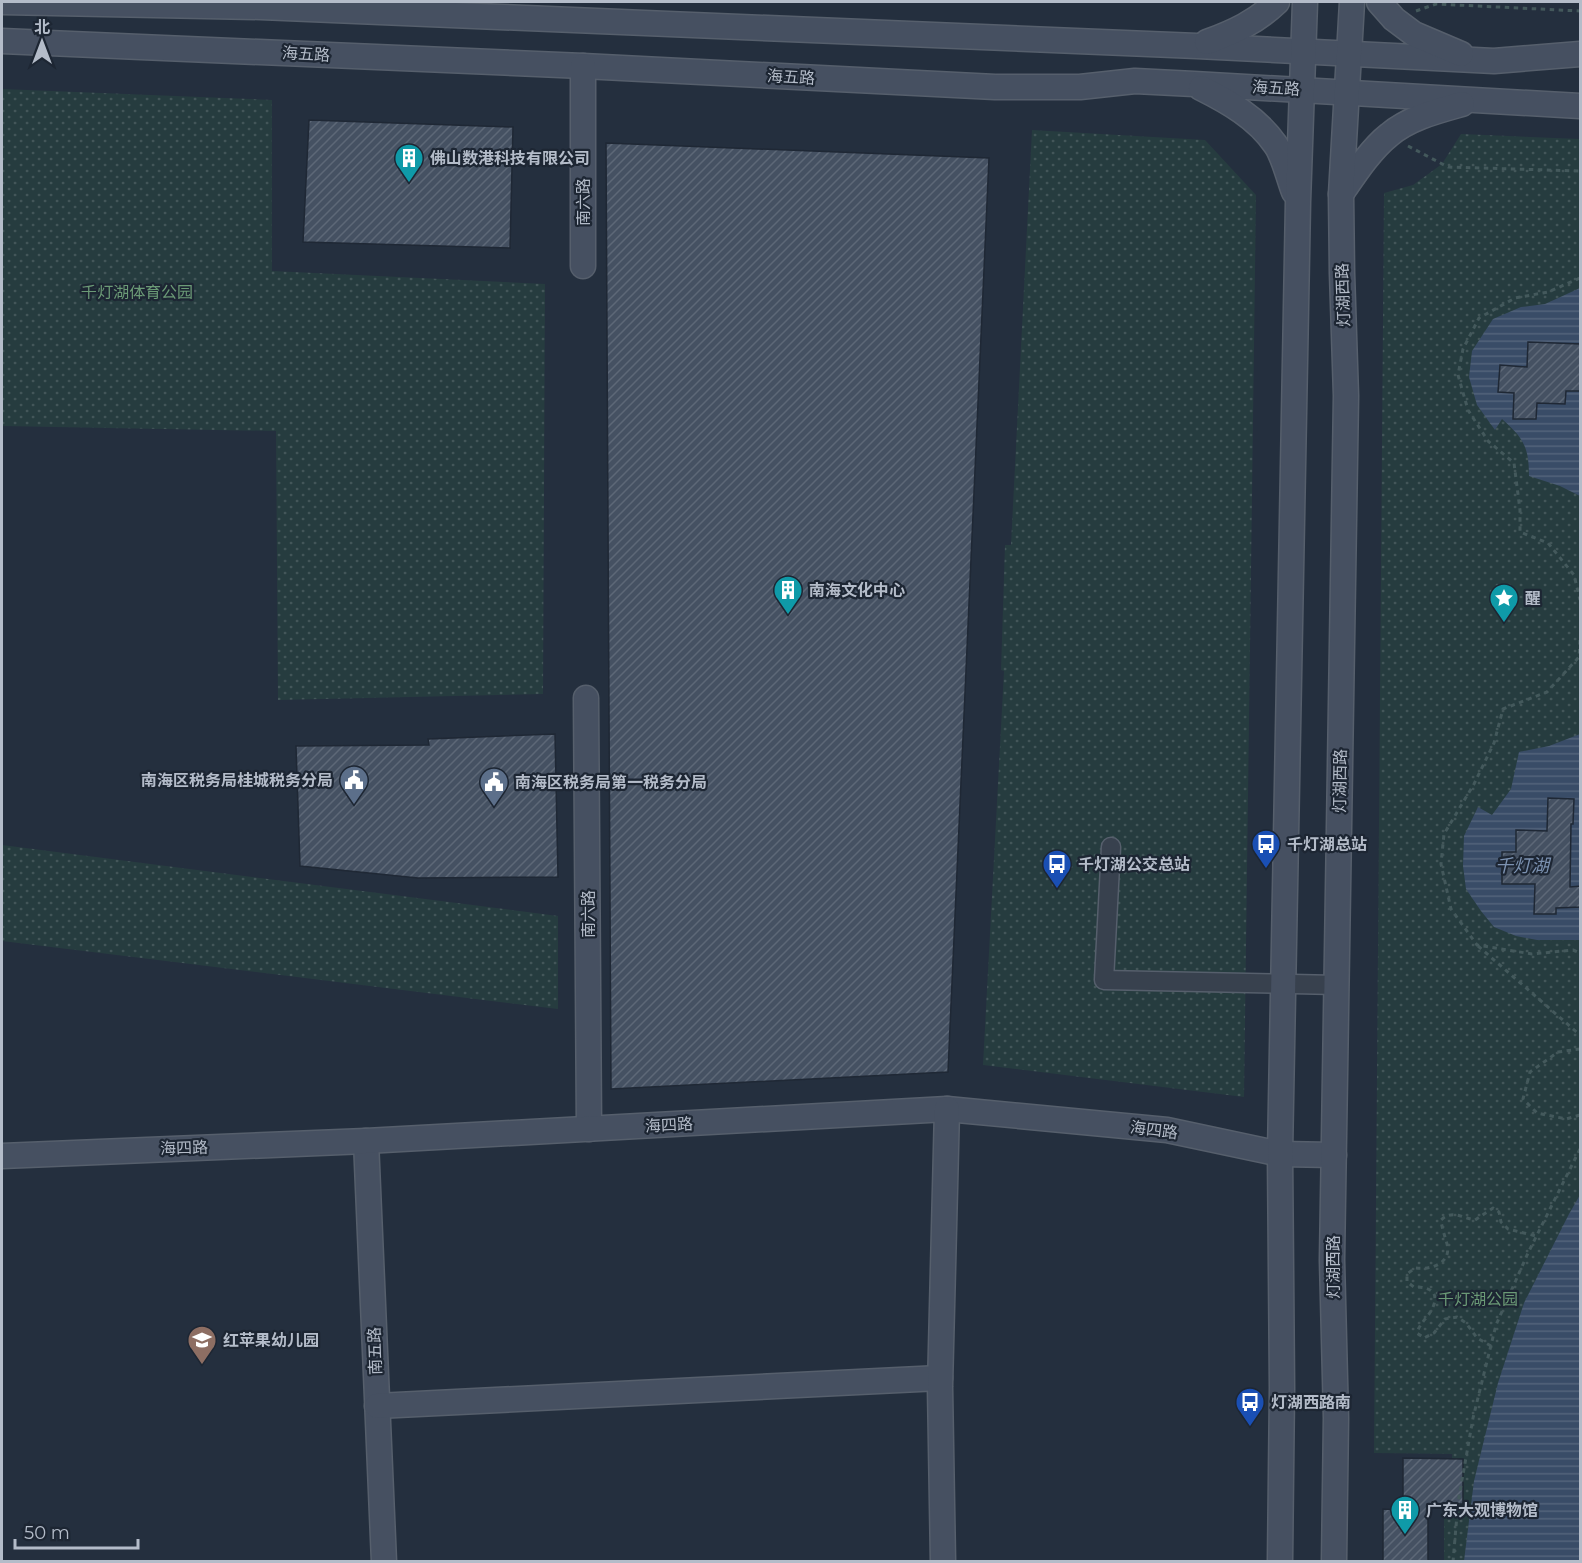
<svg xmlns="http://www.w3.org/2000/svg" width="1582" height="1563" viewBox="0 0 1582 1563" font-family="Montserrat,'Noto Sans SC',sans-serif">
<defs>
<pattern id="grass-dots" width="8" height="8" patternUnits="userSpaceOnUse" patternTransform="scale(1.5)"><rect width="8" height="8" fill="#263c3f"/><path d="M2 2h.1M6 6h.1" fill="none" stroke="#435659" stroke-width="1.8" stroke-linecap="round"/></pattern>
<pattern id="water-rules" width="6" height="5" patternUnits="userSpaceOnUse" patternTransform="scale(1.5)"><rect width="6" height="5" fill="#394c67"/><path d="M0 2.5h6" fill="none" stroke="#53647b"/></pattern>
<pattern id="building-hatch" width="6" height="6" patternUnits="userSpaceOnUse" patternTransform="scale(1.5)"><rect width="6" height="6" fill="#455162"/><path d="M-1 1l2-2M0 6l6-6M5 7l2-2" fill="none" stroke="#5d6877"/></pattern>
</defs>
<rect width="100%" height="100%" fill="#242f3e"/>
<g fill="url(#grass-dots)">
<polygon points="2,89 272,100 272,271 545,284 543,694 278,700 276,431 2,426"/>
<polygon points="1032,130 1205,140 1256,195 1244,1097 983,1065 1004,671 1001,670 1005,545 1011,545"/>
<polygon points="1461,134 1580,139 1580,1561 1444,1561 1444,1515 1452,1513 1452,1454 1374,1453 1384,193 1413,185 1442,164"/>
<polygon points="2,845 558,916 558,1009 2,941"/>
</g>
<g fill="url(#water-rules)">
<path d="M1580 288V496L1560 486 1529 476C1529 446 1523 438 1502 419L1495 430 1477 405 1469 377 1472 351 1493 319 1521 307 1545 304Z"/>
<polygon points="1580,734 1580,940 1537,940 1516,936 1494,927 1481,911 1466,889 1463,866 1464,836 1478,807 1492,815 1511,789 1519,752 1549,746"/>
<polygon points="1580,1195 1580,1561 1464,1561 1474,1481 1498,1383 1524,1303 1569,1214"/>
</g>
<g fill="url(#building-hatch)" stroke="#1f2835" stroke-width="1.5">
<polygon points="309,120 513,127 510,248 303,242"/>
<polygon points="606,143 989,158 948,1072 611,1089"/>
<polygon points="1528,342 1581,344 1581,391 1566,391 1565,404 1537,403 1536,419 1513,419 1514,393 1498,392 1500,365 1527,367"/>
<polygon points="555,734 558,877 418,878 300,866 296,746 429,745 428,739"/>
<polygon points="1548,798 1574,799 1573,824 1571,824 1570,887 1581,886 1581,907 1556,908 1556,914 1534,914 1535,884 1502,884 1502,852 1516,852 1516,830 1547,831"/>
<polygon points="1403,1458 1463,1459 1463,1504 1428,1504 1428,1562 1383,1562 1383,1509 1403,1510"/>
</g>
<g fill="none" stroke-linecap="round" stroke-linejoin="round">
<g stroke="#565f6c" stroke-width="21">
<polyline id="street" points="1111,847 1104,980 1337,985"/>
</g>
<g stroke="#565f6c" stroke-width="27">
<g id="secondary">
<polyline points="2,2 261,7 1197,46 1494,61 1580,54"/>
<polyline points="1379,2 1394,19 1414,34 1461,54"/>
<polyline points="2,41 583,66 995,87 1080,87 1135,81 1194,84 1580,106"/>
<path d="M1207 42C1234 32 1256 22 1277 2"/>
<polyline points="583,66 583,266"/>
<path d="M1201 88C1229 102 1257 118 1275 144 1283 154 1289 179 1294 192"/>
<path d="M1341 194C1354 175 1371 149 1389 135 1409 118 1437 111 1462 104"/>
<polyline points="586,698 589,1129"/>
<polyline points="366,1141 384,1562"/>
<polyline points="2,1156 366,1141 947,1109 1167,1130 1280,1154 1334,1155"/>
<polyline points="377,1406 940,1378"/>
<polyline points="943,1562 940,1387 947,1109"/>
<polyline points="1280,1562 1282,1388 1280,1154 1298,202 1305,2"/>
<polyline points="1334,1562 1336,1418 1332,1260 1346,396 1342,273 1341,194 1352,2"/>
</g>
</g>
<g stroke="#44595c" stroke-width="3" stroke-dasharray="4.5 4.5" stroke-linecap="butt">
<polyline points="1416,11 1436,4 1580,11"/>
<polyline points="1408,146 1448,167 1580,171"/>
<polyline points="1580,278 1548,292 1515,298 1479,318 1463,349 1458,375 1468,410 1488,441 1514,463 1520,510 1520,532 1548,543 1574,575 1580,600"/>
<polyline points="1580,640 1579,657 1547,692 1503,709 1494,743 1474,784 1444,834 1441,864 1451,909 1477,945 1532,954 1573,950 1580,953"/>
<polyline points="1478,946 1580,1035"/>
<polyline points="1580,1049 1558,1052 1530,1072 1523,1099 1537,1113 1566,1119 1580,1115"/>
<path d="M1491 1346 1477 1338 1466 1323 1457 1317 1445 1319 1434 1333 1424 1338 1417 1333C1420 1322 1429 1317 1433 1307 1440 1290 1427 1287 1414 1287L1407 1282V1274L1415 1268C1430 1270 1452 1264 1447 1244 1445 1236 1442 1229 1441 1220 1453 1209 1462 1218 1475 1220L1493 1208 1499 1212 1501 1222 1508 1229 1536 1236"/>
<polyline points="1453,1562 1458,1503 1473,1418 1496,1325 1528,1253 1580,1149"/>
</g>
<use href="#street" stroke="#38414e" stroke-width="18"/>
<use href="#secondary" stroke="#465061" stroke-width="24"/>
</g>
<defs>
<g id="building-pin" transform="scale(1.5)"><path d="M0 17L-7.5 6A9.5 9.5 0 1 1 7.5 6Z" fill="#0f9aa8" stroke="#1d2633"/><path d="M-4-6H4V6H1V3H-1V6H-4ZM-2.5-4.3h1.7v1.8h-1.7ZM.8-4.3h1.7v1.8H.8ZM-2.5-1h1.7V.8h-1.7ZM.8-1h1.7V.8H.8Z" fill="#fff"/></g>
<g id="sight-pin" transform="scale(1.5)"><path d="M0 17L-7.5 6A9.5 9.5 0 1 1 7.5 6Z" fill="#0f9aa8" stroke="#1d2633"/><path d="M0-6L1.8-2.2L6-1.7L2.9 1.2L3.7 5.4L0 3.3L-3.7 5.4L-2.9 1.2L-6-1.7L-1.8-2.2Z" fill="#fff"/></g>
<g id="civic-pin" transform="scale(1.5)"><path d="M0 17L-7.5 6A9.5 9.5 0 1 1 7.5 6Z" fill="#5c6f8a" stroke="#1d2633"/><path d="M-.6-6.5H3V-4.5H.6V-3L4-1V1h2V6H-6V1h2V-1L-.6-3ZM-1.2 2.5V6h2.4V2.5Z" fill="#fff"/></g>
<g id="bus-pin" transform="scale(1.5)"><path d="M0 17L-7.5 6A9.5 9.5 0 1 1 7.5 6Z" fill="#1a4fb4" stroke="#1d2633"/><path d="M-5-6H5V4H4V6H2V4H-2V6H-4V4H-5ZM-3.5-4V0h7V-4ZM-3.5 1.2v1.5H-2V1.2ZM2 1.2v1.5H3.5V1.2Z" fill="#fff"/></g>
<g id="school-pin" transform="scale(1.5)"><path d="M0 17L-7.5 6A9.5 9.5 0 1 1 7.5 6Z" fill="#8d6e63" stroke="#1d2633"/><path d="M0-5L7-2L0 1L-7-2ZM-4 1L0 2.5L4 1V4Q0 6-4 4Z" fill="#fff"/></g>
</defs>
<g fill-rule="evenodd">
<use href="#building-pin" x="409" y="158"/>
<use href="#building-pin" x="788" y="590"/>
<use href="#sight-pin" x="1504" y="598"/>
<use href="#civic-pin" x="354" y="780"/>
<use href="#civic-pin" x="494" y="782"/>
<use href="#bus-pin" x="1266" y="844"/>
<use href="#bus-pin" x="1057" y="864"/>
<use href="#school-pin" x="202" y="1340"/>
<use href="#bus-pin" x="1250" y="1402"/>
<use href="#building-pin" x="1405" y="1510"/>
</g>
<g text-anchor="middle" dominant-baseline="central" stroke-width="4.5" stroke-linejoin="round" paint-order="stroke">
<g font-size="16" fill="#b4bcc9" stroke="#1d2633">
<text transform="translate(306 54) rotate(3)">海五路</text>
<text transform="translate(791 77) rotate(3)">海五路</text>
<text transform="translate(1276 88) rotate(3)">海五路</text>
<text transform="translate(583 202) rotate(-90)">南六路</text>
<text transform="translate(1343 295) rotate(-92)">灯湖西路</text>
<text transform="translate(1340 781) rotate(-89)">灯湖西路</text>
<text transform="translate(588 914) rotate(-90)">南六路</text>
<text transform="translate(669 1125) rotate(-3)">海四路</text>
<text transform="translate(1154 1130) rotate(7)">海四路</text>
<text transform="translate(184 1148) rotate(-2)">海四路</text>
<text transform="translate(1333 1267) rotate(-90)">灯湖西路</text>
<text transform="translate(375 1351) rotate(-92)">南五路</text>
</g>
<g font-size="16" font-weight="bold" fill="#b4bcc9" stroke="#1d2633" text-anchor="start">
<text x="430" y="158">佛山数港科技有限公司</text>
<text x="809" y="590">南海文化中心</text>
<text x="1525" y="598">醒</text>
<text x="333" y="780" text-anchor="end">南海区税务局桂城税务分局</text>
<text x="515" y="782">南海区税务局第一税务分局</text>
<text x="1287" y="844">千灯湖总站</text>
<text x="1078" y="864">千灯湖公交总站</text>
<text x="223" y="1340">红苹果幼儿园</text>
<text x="1271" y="1402">灯湖西路南</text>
<text x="1426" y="1510">广东大观博物馆</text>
</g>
<g font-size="16" fill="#6b9a76" stroke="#1d2633">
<text x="137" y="292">千灯湖体育公园</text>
<text x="1478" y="1299">千灯湖公园</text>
</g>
<g font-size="18" font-style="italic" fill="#7c92b1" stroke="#1d2633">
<text x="1522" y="866">千灯湖</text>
</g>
</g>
<rect width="1582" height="1563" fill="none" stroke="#b4bcc9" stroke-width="6"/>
<g transform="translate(42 42)" stroke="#1d2633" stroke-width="4.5" paint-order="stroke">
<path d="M0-4.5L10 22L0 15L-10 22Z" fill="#b4bcc9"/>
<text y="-9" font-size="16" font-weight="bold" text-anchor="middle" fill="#b4bcc9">北</text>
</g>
<path d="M15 1539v9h123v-9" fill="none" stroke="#b4bcc9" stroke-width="3"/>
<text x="24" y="1539" font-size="18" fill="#b4bcc9" stroke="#1d2633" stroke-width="4.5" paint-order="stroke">50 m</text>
</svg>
